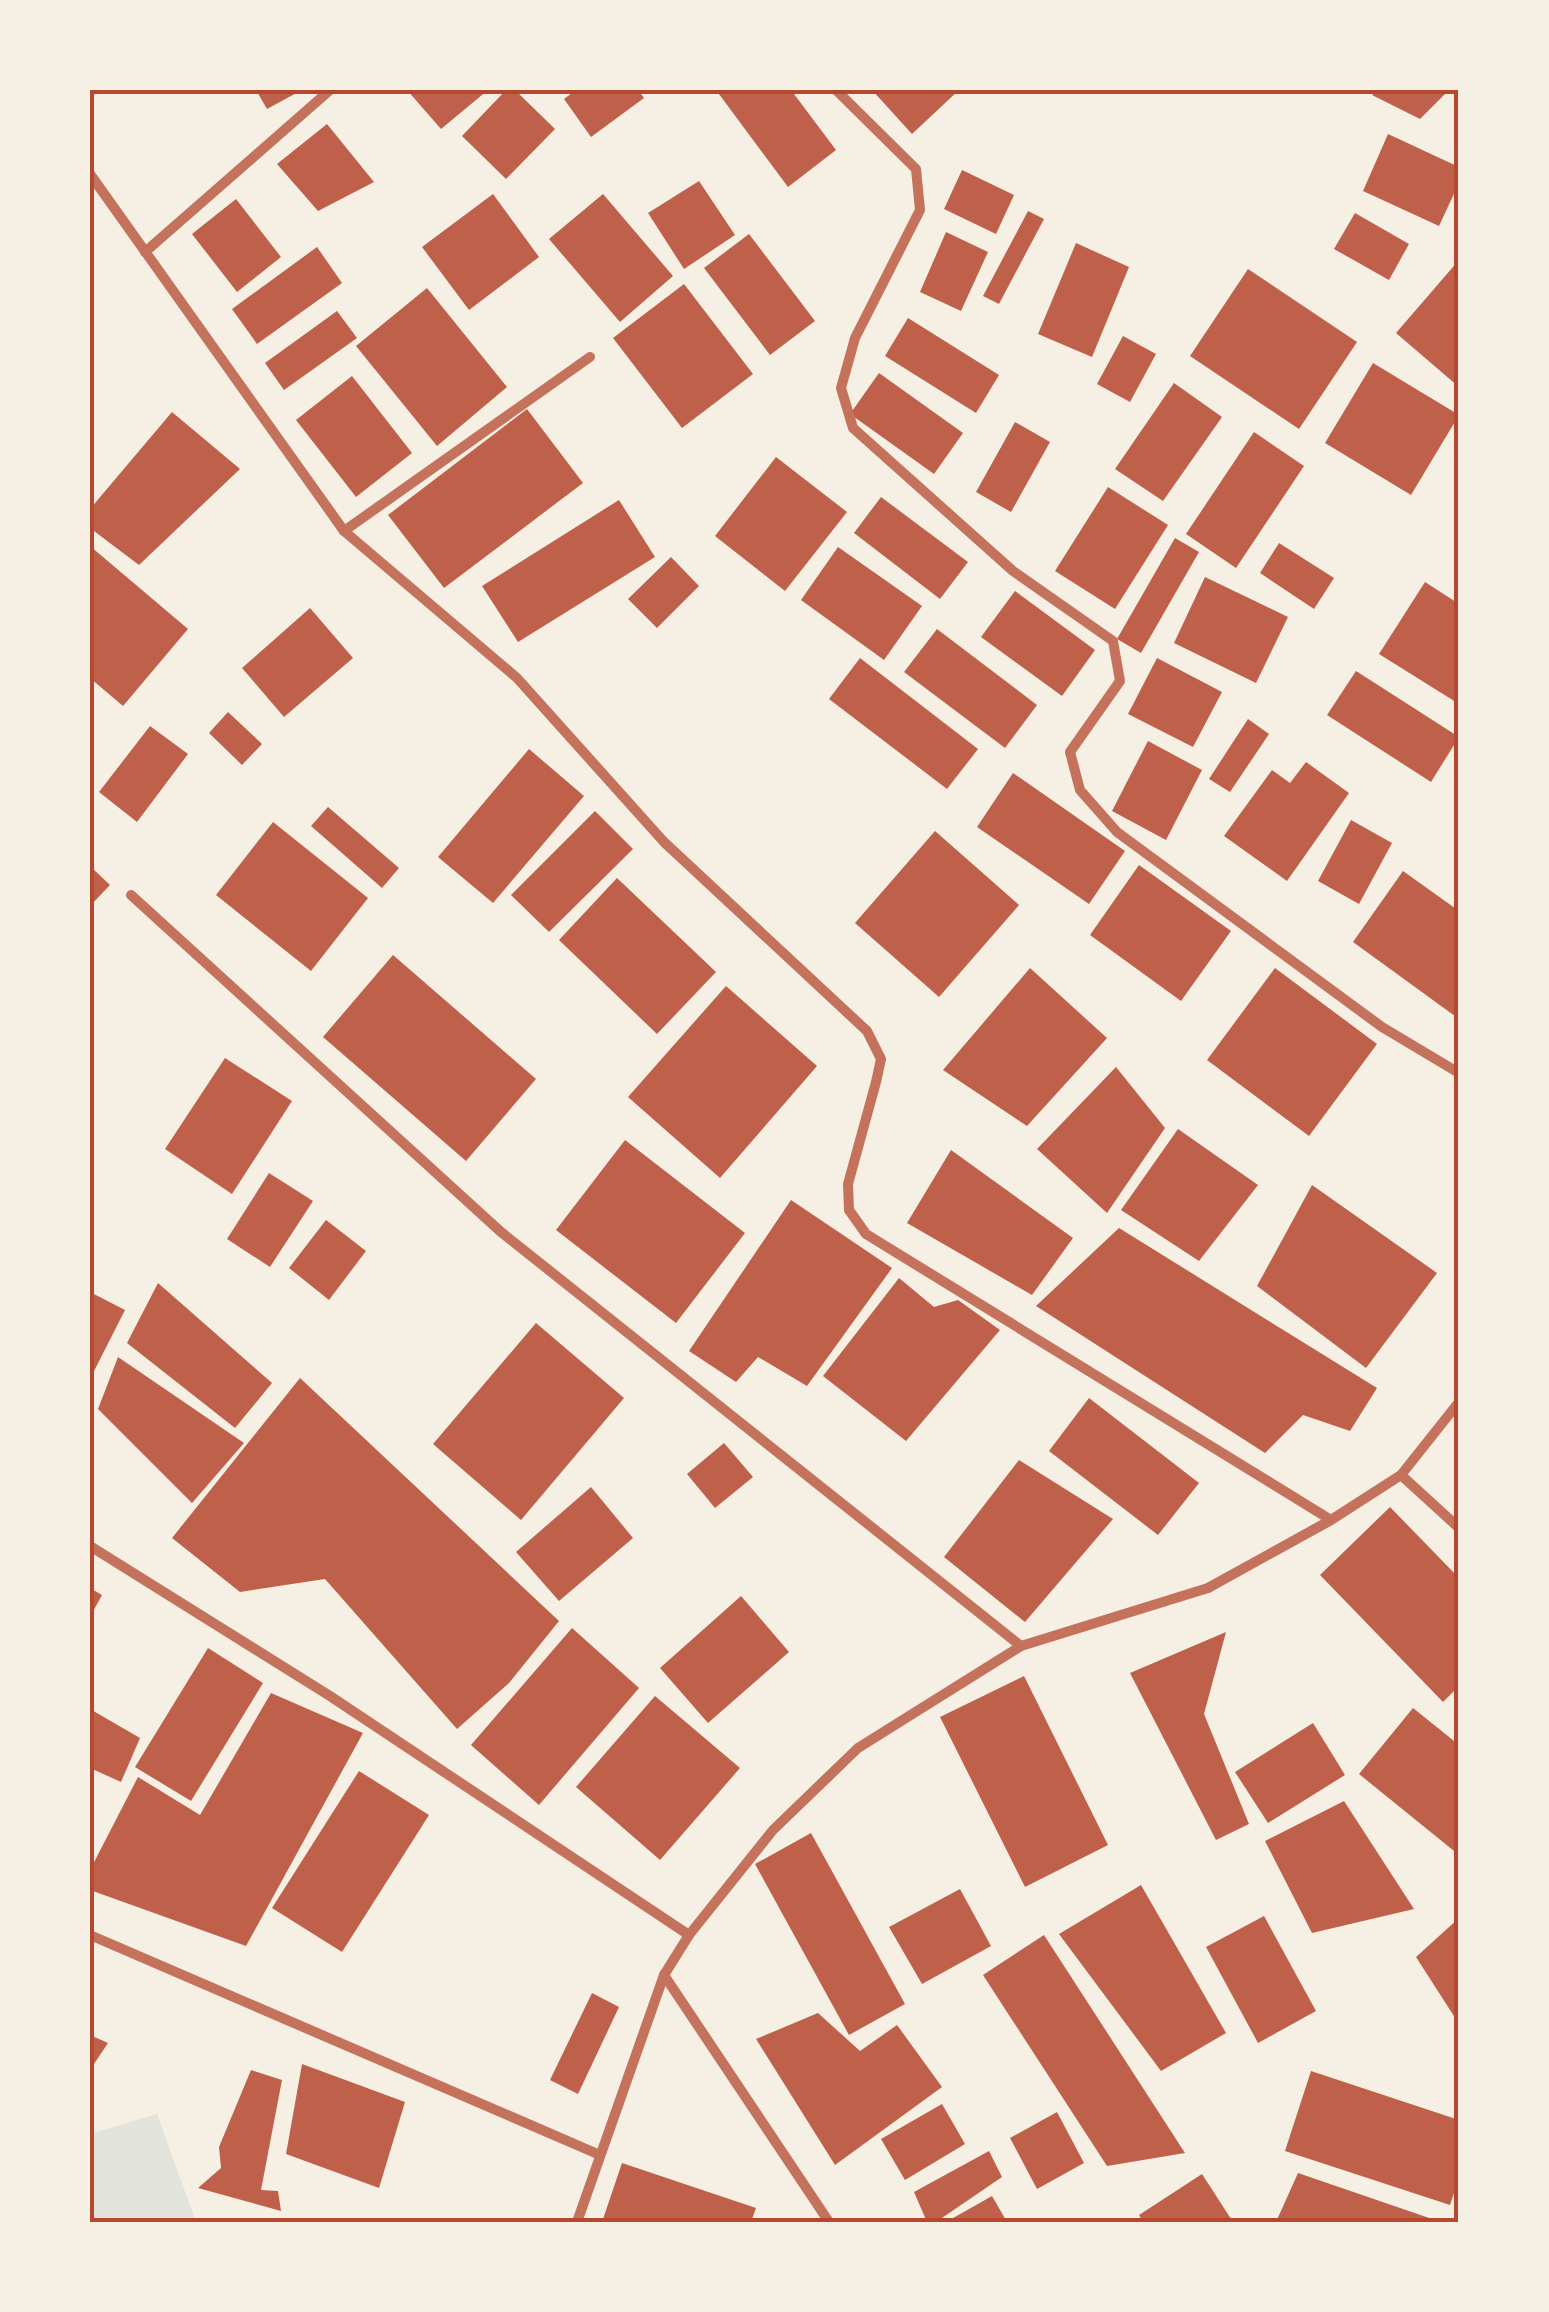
<svg xmlns="http://www.w3.org/2000/svg" width="1549" height="2312" viewBox="0 0 1549 2312" font-family="Figtree,sans-serif">
<rect width="100%" height="100%" fill="#f6efe4"/>
<polygon fill="#e2e4dc" points="157,2114 196,2222 90,2222 90,2134"/>
<g fill="#bf614a">
<polygon points="256,90 302,90 267,109"/>
<polygon points="407,90 488,90 441,129"/>
<polygon points="506,90 515,90 555,129 506,179 462,136"/>
<polygon points="576,90 638,90 644,98 591,137 564,99"/>
<polygon points="716,90 791,90 836,150 788,187"/>
<polygon points="872,90 959,90 912,134"/>
<polygon points="1377,90 1449,90 1420,119 1372,95"/>
<polygon points="327,124 374,182 318,211 277,164"/>
<polygon points="1388,134 1459,167 1459,183 1439,226 1363,191"/>
<polygon points="962,170 1014,195 996,234 944,209"/>
<polygon points="699,181 735,235 684,269 648,213"/>
<polygon points="493,194 539,257 469,310 422,247"/>
<polygon points="603,194 673,276 620,322 549,239"/>
<polygon points="236,199 281,257 237,292 192,234"/>
<polygon points="1028,211 1044,219 999,304 983,296"/>
<polygon points="1355,213 1409,244 1389,280 1334,249"/>
<polygon points="946,232 988,252 961,311 920,292"/>
<polygon points="749,234 815,321 770,355 704,268"/>
<polygon points="1076,243 1129,267 1092,357 1038,334"/>
<polygon points="317,247 342,283 257,344 232,309"/>
<polygon points="1459,260 1459,387 1396,333"/>
<polygon points="1248,269 1357,342 1299,429 1190,356"/>
<polygon points="684,284 753,374 682,428 613,338"/>
<polygon points="427,288 507,387 437,446 356,346"/>
<polygon points="337,311 357,338 284,390 265,363"/>
<polygon points="908,318 999,375 976,413 885,356"/>
<polygon points="1123,336 1156,354 1130,402 1097,384"/>
<polygon points="1373,363 1459,415 1411,495 1325,443"/>
<polygon points="879,373 963,433 934,474 850,414"/>
<polygon points="352,376 412,453 356,497 296,420"/>
<polygon points="1174,383 1222,417 1163,501 1115,469"/>
<polygon points="527,409 583,483 444,588 388,515"/>
<polygon points="172,412 240,469 139,565 90,528 90,509"/>
<polygon points="1015,422 1050,442 1011,512 976,492"/>
<polygon points="1254,432 1304,466 1236,568 1186,534"/>
<polygon points="776,457 847,512 785,591 715,536"/>
<polygon points="1108,487 1168,525 1115,609 1055,571"/>
<polygon points="881,497 968,562 940,599 854,533"/>
<polygon points="619,500 655,557 518,642 482,586"/>
<polygon points="1175,538 1199,552 1141,653 1117,639"/>
<polygon points="1279,543 1334,578 1314,609 1260,573"/>
<polygon points="90,546 188,629 123,706 90,678"/>
<polygon points="838,547 922,606 884,660 801,600"/>
<polygon points="671,557 699,586 657,628 628,599"/>
<polygon points="1205,577 1288,617 1256,683 1174,643"/>
<polygon points="1425,582 1459,604 1459,704 1379,654"/>
<polygon points="1015,591 1095,650 1062,696 981,637"/>
<polygon points="310,608 353,658 284,717 242,668"/>
<polygon points="937,629 1037,705 1005,748 904,672"/>
<polygon points="860,658 978,749 947,789 829,699"/>
<polygon points="1157,658 1222,692 1193,747 1128,714"/>
<polygon points="1356,671 1459,737 1431,782 1327,715"/>
<polygon points="228,712 262,744 242,765 209,733"/>
<polygon points="1248,719 1269,734 1230,792 1209,779"/>
<polygon points="150,726 188,754 137,822 99,792"/>
<polygon points="1148,741 1202,770 1166,840 1112,811"/>
<polygon points="529,749 584,796 493,903 438,857"/>
<polygon points="1306,762 1349,793 1287,881 1224,836 1272,770 1290,783"/>
<polygon points="1013,773 1125,851 1089,904 977,827"/>
<polygon points="328,807 399,868 382,888 311,826"/>
<polygon points="595,811 633,849 549,932 511,895"/>
<polygon points="1351,820 1392,843 1359,904 1318,881"/>
<polygon points="273,822 368,898 311,971 216,895"/>
<polygon points="935,831 1019,905 939,997 855,923"/>
<polygon points="1139,865 1231,931 1181,1001 1090,935"/>
<polygon points="90,866 110,885 90,906"/>
<polygon points="1403,871 1459,911 1459,1019 1353,942"/>
<polygon points="617,878 716,972 657,1034 559,940"/>
<polygon points="393,955 536,1079 466,1161 323,1037"/>
<polygon points="1030,968 1107,1038 1027,1126 943,1070"/>
<polygon points="1275,968 1377,1044 1309,1136 1207,1060"/>
<polygon points="726,986 817,1066 720,1178 628,1097"/>
<polygon points="225,1058 292,1101 232,1194 165,1149"/>
<polygon points="1116,1067 1165,1128 1107,1213 1037,1149"/>
<polygon points="1178,1129 1258,1185 1199,1261 1121,1210"/>
<polygon points="625,1140 745,1233 676,1323 556,1230"/>
<polygon points="951,1150 1073,1238 1032,1295 907,1223"/>
<polygon points="269,1173 313,1201 270,1267 227,1239"/>
<polygon points="1312,1185 1437,1273 1366,1368 1257,1286"/>
<polygon points="791,1200 892,1268 807,1386 758,1357 736,1382 689,1351"/>
<polygon points="326,1220 366,1251 329,1300 289,1268"/>
<polygon points="1119,1228 1377,1388 1350,1431 1303,1415 1265,1453 1036,1306"/>
<polygon points="899,1278 934,1307 958,1300 1000,1330 906,1441 823,1376"/>
<polygon points="158,1283 272,1383 235,1428 127,1343"/>
<polygon points="90,1292 125,1310 90,1379"/>
<polygon points="536,1323 624,1398 521,1520 433,1444"/>
<polygon points="118,1357 244,1443 192,1503 98,1409"/>
<polygon points="300,1378 559,1621 509,1683 457,1729 325,1579 240,1592 172,1538"/>
<polygon points="1089,1398 1199,1483 1158,1535 1049,1451"/>
<polygon points="724,1443 753,1477 715,1508 687,1474"/>
<polygon points="1019,1460 1113,1519 1025,1622 944,1557"/>
<polygon points="591,1487 633,1538 559,1601 516,1552"/>
<polygon points="1390,1507 1459,1578 1459,1686 1443,1702 1320,1575"/>
<polygon points="90,1588 102,1595 90,1617"/>
<polygon points="741,1596 789,1652 708,1723 660,1668"/>
<polygon points="572,1628 639,1688 539,1805 471,1745"/>
<polygon points="1226,1632 1204,1714 1249,1824 1216,1840 1130,1673"/>
<polygon points="208,1648 263,1683 191,1801 135,1767"/>
<polygon points="1024,1676 1108,1845 1025,1887 940,1717"/>
<polygon points="271,1693 363,1733 246,1946 90,1890 90,1870 138,1777 200,1815"/>
<polygon points="655,1696 740,1768 660,1860 576,1787"/>
<polygon points="1413,1708 1459,1745 1459,1855 1359,1774"/>
<polygon points="90,1709 140,1738 121,1782 90,1768"/>
<polygon points="1313,1723 1345,1775 1268,1823 1235,1772"/>
<polygon points="359,1771 429,1815 342,1952 272,1908"/>
<polygon points="1344,1801 1414,1909 1312,1933 1265,1841"/>
<polygon points="811,1833 905,2004 849,2035 755,1864"/>
<polygon points="1141,1885 1226,2033 1161,2071 1059,1934"/>
<polygon points="960,1889 991,1946 922,1984 889,1927"/>
<polygon points="1264,1916 1316,2011 1258,2043 1206,1947"/>
<polygon points="1459,1918 1459,2024 1416,1957"/>
<polygon points="1044,1935 1185,2153 1107,2166 983,1975"/>
<polygon points="592,1993 619,2007 578,2094 550,2080"/>
<polygon points="818,2013 860,2051 897,2025 942,2087 835,2165 756,2039"/>
<polygon points="90,2035 108,2043 90,2070"/>
<polygon points="302,2064 405,2102 379,2188 286,2154"/>
<polygon points="251,2070 282,2080 261,2190 278,2191 281,2211 198,2188 221,2168 219,2147"/>
<polygon points="1311,2071 1459,2120 1459,2178 1450,2205 1285,2151"/>
<polygon points="942,2104 965,2144 905,2180 881,2139"/>
<polygon points="1057,2112 1084,2163 1037,2189 1010,2138"/>
<polygon points="989,2151 1002,2177 936,2222 927,2222 914,2192"/>
<polygon points="622,2163 756,2208 751,2222 602,2222"/>
<polygon points="1298,2173 1438,2221 1438,2222 1276,2222"/>
<polygon points="1202,2174 1233,2222 1143,2222 1139,2215"/>
<polygon points="992,2196 1007,2222 946,2222"/>
</g>
<g fill="none" stroke-linecap="round" stroke-linejoin="round">
<g stroke="#c5725c" stroke-width="10">
<polyline points="836,90 916,169 920,210 855,338 841,388 853,428 1013,571 1113,641 1120,681 1070,752 1080,790 1117,832 1382,1027 1459,1073"/>
<polyline points="90,174 344,531 517,678 664,842 867,1031 881,1059 876,1082 848,1184 849,1210 866,1234 1331,1520"/>
<polyline points="145,252 330,90"/>
<polyline points="344,531 590,357"/>
<polyline points="131,895 501,1232 1021,1646"/>
<polyline points="1401,1475 1459,1528"/>
<polyline points="90,1546 330,1696 689,1935"/>
<polyline points="90,1935 600,2155"/>
<polyline points="664,1975 829,2222"/>
<polyline points="577,2222 664,1975 689,1935 773,1830 858,1748 1021,1646 1208,1588 1331,1520 1401,1475 1459,1402"/>
</g>
</g>
<rect width="1549" height="2312" fill="none" stroke="#f6efe4" stroke-width="185"/>
<rect x="92" y="92" width="1364" height="2128" fill="none" stroke="#b5482f" stroke-width="4"/>
</svg>
